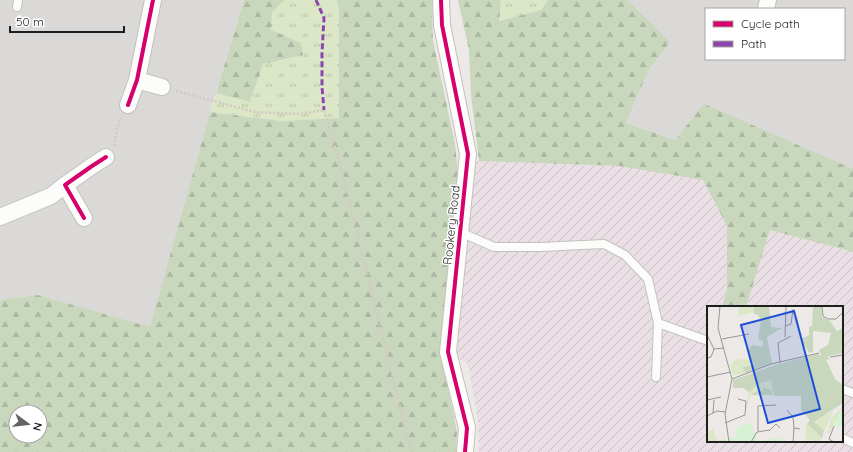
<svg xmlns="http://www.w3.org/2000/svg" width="853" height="452" viewBox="0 0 853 452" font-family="Quicksand,sans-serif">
<defs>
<pattern id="industrial-furrows" width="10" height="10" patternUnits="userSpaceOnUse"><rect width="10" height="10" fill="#e9dfe5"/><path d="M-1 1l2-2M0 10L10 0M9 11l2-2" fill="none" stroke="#c7bfc4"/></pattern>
<pattern id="grass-tufts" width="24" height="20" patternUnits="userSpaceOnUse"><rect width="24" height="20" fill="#dbe7c6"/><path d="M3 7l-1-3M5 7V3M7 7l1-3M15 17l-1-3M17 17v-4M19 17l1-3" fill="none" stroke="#bcc6aa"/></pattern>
<pattern id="forest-firs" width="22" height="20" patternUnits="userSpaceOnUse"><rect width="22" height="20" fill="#c9d8bd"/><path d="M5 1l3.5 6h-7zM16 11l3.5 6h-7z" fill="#acb9a2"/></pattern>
</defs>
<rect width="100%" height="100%" fill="#ece9e6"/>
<g fill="#dbd9d7" fill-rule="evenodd">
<polygon points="0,0 244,0 210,112 150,328 38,295 3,299 0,302"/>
<path d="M628 0H853V167L851 168 675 140 626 123 648 71 670 42ZM706 9H844V59H706Z"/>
</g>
<polygon fill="url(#industrial-furrows)" points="479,161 619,166 703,180 727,226 727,289 722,307 708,307 708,441 842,441 842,307 746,307 770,230 853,252 853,452 479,452 478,420 468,364 448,352 467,167"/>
<g fill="url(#grass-tufts)">
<polygon points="285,0 336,0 339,6 339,118 282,121 210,112 216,93 250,102 263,64 303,55 301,43 270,30 272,12"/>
<polygon points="501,0 548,0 541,10 499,21"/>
</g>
<g fill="url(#forest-firs)" fill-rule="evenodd">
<polygon points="244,0 285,0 272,12 271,30 301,43 303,55 263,64 250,102 216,93"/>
<path d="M336 0H432L433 41 455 144 459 182 440 347 457 432 456 452H0V302L3 299 38 295 150 327 210 112 282 121 339 118V6ZM16 412H40V436H16Z"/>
<polygon points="458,0 501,0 499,21 541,10 548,0 628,0 670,42 648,71 626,123 675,140 704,104 851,168 853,167 853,252 770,230 746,307 722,307 727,289 727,226 703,180 619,166 479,161 471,95 469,50"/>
</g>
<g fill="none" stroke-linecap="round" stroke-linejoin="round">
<g stroke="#c3c1c0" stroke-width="10">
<g id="service">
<polyline points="17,7 18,0"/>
<polyline points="460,232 494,247 541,247 604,244 625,255 648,279 658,323 656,377"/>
<polyline points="658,323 708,341"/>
<polyline points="842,389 853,393"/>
<polyline points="842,438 853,443"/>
</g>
</g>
<g stroke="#c3c1c0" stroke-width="18">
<g id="minor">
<polyline points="441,0 442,25 468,154 448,352 467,428 465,452"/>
<polyline points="766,9 768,0"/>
<polyline points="137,80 162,87"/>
<polyline points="128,105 137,80 153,0"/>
<polyline points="0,217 51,196 65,185"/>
<polyline points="84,218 65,185 92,166 106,157"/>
</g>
</g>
<g stroke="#d5c7c6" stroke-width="2.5" stroke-dasharray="2 2" stroke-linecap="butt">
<polyline points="176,91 255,112 300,114 324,110 340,164 411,452"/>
<polyline points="114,146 117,128 121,118"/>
</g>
<use href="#service" stroke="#fcfcfb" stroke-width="8"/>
<use href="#minor" stroke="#fcfcfb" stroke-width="16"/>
<polyline stroke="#8e44ad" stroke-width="3" stroke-dasharray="6 3" stroke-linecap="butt" points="316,0 324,18 322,53 322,87 324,110"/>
<g stroke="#fff" stroke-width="6">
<g id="cycleway">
<polyline points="441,0 442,25 468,154 448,352 467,428 465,452"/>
<polyline points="128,105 137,80 153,0"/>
<polyline points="84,218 65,185 92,166 106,157"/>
</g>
</g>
<use href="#cycleway" stroke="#d6006c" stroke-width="4"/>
</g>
<g text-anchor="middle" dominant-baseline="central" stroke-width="3" stroke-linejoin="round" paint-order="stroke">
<g font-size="12" fill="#1d1d1d" stroke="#fff">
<text transform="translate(451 225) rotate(-84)">Rookery Road</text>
</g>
</g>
<g transform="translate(707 306)">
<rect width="136" height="136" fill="#ece9e6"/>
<path d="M32 1H47V6L31 10ZM36 53 45 55 48 59 35 61 39 67 26 69 23 59 28 54ZM64 74 67 90 56 81V85L44 89 39 102 42 86 51 78ZM136 101 122 128 120 127 125 111ZM127 104 117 125 109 119 107 116ZM102 118 115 132 113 135 100 134 98 131 99 120ZM6 123 10 135 19 133V136H0V126Z" fill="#dbe7c6"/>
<path d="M47 0H62L64 21 75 22 60 31 65 57 39 67 35 61 48 59 42 53 41 45 45 39 56 41V35L51 33 54 14 51 9 47 8ZM106 0H114L115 11 123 15 130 25 136 22V47L121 50 122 53 119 54 128 73 136 79V97L107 116 117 125 115 132 102 119 99 120 103 114 94 104V90H67L64 74 51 78 42 86 36 82H26V74L68 59 110 48 114 50 112 44 121 39 124 27 106 25V46L102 47 94 33 102 29V21L105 20ZM56 81 65 85V89H44L52 84 56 85Z" fill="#c9d8bd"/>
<path d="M136 104V120L131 121 127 119V115ZM43 116 51 135 71 132 79 136H23L22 132H30L28 123Z" fill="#d5f0d3"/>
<path fill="none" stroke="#999796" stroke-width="1" d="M13 0 11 22 25 73 18 108 22 136M115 1 116 10 121 13H129L136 6M79 20 84 18 86 3M0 29 7 43 17 42M78 31 79 0M15 33 42 28M123 51 136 49M0 52 4 51 7 43M73 57 71 37 84 30M0 71 24 66M25 73 64 58 112 47M0 94 14 91M80 104 86 111 87 122 93 123M6 107 7 94M0 110 10 105 18 106M18 117 38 109 39 95 31 93M127 120 122 133 127 136M51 125V100L69 99M44 136 50 126 63 124 69 118 73 122M86 136 87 122"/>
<path fill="#1d4ed8" fill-opacity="0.15" stroke="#1d4ed8" stroke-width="2" d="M87 5 113 103 61 117 34 19Z"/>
<rect width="136" height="136" fill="none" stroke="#1d1d1d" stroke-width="2"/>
</g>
<rect x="705" y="8" width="140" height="52" fill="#ffffff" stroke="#a5a5a5"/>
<rect x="713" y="21" width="20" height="6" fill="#d6006c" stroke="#a5a5a5"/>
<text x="741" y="28" font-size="12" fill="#1d1d1d">Cycle path</text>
<rect x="713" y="41" width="20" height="6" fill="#8e44ad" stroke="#a5a5a5"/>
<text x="741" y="48" font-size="12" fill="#1d1d1d">Path</text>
<g transform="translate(28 424) rotate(105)"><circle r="19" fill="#ffffff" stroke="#a5a5a5"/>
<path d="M0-3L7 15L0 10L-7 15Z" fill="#656463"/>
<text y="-6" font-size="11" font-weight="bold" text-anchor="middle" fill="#1d1d1d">N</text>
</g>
<path d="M10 26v6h114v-6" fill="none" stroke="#1d1d1d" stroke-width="2"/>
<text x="16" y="26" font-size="12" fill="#1d1d1d" stroke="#ffffff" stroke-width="3" paint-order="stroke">50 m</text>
</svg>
